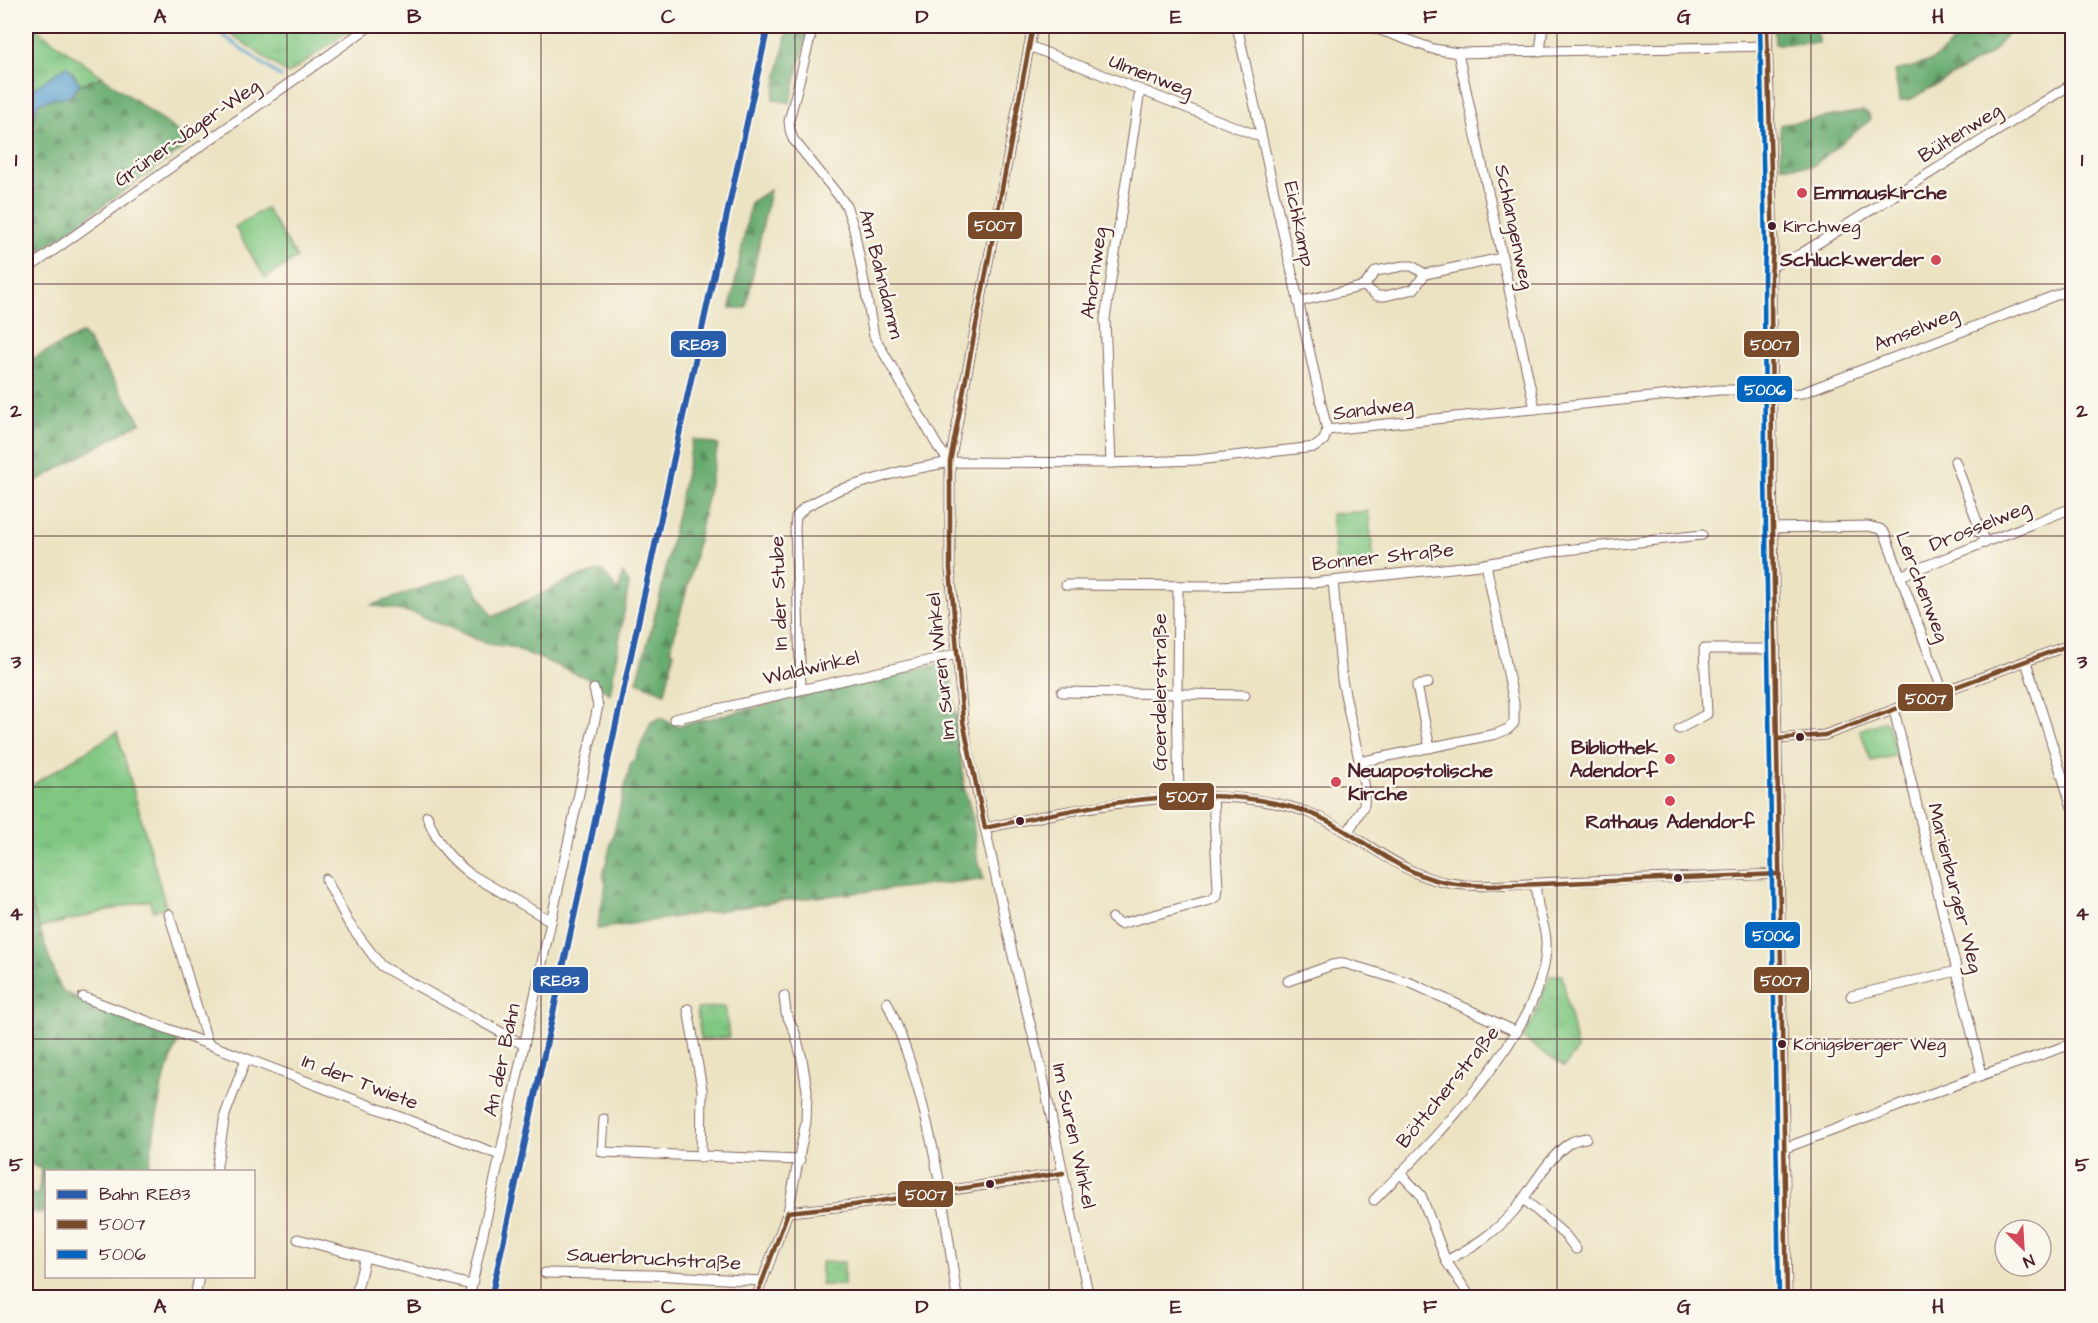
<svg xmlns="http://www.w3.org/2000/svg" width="2098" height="1323" viewBox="0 0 2098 1323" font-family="'Architects Daughter',sans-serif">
<defs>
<pattern id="grass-tufts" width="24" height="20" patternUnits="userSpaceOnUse" patternTransform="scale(1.5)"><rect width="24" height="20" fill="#80c782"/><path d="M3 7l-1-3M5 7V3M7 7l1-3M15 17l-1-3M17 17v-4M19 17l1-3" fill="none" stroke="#70aa70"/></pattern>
<pattern id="forest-firs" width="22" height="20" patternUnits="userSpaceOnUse" patternTransform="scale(1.5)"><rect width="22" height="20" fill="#68ac70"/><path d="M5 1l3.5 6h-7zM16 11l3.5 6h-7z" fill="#588b5c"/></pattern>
</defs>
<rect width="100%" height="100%" fill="#fbf7ec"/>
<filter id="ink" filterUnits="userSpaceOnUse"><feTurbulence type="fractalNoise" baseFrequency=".0167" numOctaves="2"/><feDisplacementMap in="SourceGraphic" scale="12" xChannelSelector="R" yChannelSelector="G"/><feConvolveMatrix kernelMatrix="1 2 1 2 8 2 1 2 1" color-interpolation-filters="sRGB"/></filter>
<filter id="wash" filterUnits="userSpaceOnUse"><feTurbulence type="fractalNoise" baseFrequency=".008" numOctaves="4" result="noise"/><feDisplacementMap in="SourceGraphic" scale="24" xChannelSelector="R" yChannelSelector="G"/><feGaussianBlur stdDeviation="1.35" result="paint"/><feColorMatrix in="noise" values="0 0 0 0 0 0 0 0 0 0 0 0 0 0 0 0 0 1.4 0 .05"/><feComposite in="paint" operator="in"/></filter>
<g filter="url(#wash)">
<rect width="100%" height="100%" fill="#ebe3c2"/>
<g fill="url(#grass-tufts)" stroke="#657356" stroke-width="1.5">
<polygon points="26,26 32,26 103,77 80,84 72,71 31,90 26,69"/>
<polygon points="220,26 356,26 288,74"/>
<polygon points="1368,511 1375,570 1337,574 1331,514"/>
<polygon points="1885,721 1888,724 1898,755 1871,761 1860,730"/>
<polygon points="117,732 166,907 153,911 149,900 39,928 26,889 26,789"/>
<polygon points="1550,975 1562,975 1577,1050 1564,1067 1523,1038 1534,1018"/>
<polygon points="725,1006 729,1037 701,1040 697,1009"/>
<rect x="821" y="1262" width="23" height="23"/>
</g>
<g fill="url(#forest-firs)" stroke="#59664e" stroke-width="1.5">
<polygon points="788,26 809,26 790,103 773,99"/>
<polygon points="1774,26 1815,26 1819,43 1775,44"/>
<path d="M1964 26H2013L1992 53 1911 99 1900 101 1894 71C1931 64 1941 59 1964 28Z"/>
<polygon points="103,77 192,142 26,261 26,139 29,135 38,103 55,98 69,97 80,84"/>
<polygon points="1863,111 1869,114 1870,120 1813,166 1781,166 1780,125"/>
<polygon points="770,190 746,308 730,308 751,202"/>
<polygon points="83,333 141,422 26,487 26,436 31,433 26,424 26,362"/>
<polygon points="693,439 718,445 691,573 670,651 674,652 665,693 637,682 659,600"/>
<polygon points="602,570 618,591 623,573 629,584 610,694 594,681 512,647 488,644 417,614 372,605 466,573 493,617 572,579"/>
<polygon points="940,664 948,667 951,671 964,787 973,819 977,857 984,879 789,900 597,929 606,884 603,876 631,762 635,759 651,722 660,718 678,726"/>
<polygon points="26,889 58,983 64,993 180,1036 162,1085 148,1171 46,1172 46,1214 26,1211 26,1193 38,1195 42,1169 26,1162"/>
</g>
<polygon fill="#80c782" stroke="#657356" stroke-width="1.5" points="266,208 297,258 265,278 235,227"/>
<polygon fill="#58a1cf" stroke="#51607d" stroke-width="1.5" points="67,66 80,84 69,97 55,98 38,103 29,135 26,139 26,69 31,90"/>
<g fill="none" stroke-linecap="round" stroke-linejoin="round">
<polyline stroke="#58a1cf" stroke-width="3" points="210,26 281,77"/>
</g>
</g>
<g filter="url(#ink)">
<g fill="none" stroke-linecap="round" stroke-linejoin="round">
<g stroke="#826460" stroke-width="11">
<g id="street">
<polyline points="813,26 789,121 790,130 793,139 846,205 854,229 874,336 938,447 950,462"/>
<polyline points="1033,26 950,462 950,568 963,721 968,750 1013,956 1040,1063 1089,1298"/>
<polyline points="1237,26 1327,430"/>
<polyline points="1369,26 1433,49 1458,53 1767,46"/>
<polyline points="1767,26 1773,248 1771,278 1772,472 1787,1298"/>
<polyline points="1029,46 1261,137"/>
<polyline points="1540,52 1543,26"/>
<polyline points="1458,53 1535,409"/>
<polyline points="1772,266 1799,255 2072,84"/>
<polyline points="26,270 370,26"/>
<polyline points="1364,286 1377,296 1385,296 1414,289 1425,274"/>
<polyline points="1298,302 1364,286 1376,271 1403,266 1412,266 1425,274 1502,258"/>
<polyline points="1955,461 1985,543"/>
<polyline points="1111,463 1105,319 1140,90"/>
<polyline points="1773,528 1868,526 1880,529 1885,534 1943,692"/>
<polyline points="1900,576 2072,508"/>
<polyline points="1333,581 1342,680 1365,788 1364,805 1348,832"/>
<polyline points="1066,585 1213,586 1312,583 1480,565 1556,551 1702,535"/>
<polyline points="1178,586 1177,693 1179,798"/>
<polyline points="2026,662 2072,807"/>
<polyline points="1428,683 1417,686 1430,748"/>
<polyline points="801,689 795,528 796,517 805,507 838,490 899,472 950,462 1110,463 1197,460 1315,447 1324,440 1327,430 1719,390 1740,390 1771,395 1802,393 2072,289"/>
<polyline points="1062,692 1245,695"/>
<polyline points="1894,710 1982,1075"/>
<polyline points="674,719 957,654"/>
<polyline points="1679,729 1707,714 1704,649 1776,649"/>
<polyline points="1777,739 1825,735 2072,644"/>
<polyline points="1359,762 1496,734 1508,729 1514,723 1514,703 1486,564"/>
<path d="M427 816C437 843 447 856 470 874L551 921"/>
<path d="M985 828C1081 808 1219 777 1312 814 1358 833 1399 875 1449 883 1484 889 1526 883 1562 882 1635 879 1707 877 1780 874"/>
<polyline points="326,879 348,922 381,966 524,1045"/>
<polyline points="169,914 208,1044 500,1155"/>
<polyline points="1112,918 1120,924 1210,900 1217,896 1218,888 1213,797"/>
<polyline points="1288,981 1332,965 1344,963 1411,983 1517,1032"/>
<polyline points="1851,996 1957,971"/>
<polyline points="83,997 208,1044"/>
<path d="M887 1002C929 1096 943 1196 957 1298"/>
<polyline points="688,1009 702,1089 701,1157"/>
<polyline points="604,1119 602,1152 800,1160"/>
<polyline points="1785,1148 1982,1075 2072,1044"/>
<polyline points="216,1172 225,1115 246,1059"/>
<polyline points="1400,1173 1421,1195 1446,1261 1471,1298"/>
<polyline points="1524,1199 1566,1236 1576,1249"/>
<path d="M1374 1200C1431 1143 1545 1029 1546 946 1547 933 1542 922 1539 910 1537 901 1536 892 1535 883"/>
<polyline points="788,1212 854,1205 1063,1173"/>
<polyline points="298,1239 365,1257"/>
<path d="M1446 1261C1471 1248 1494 1234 1513 1212 1532 1190 1544 1162 1568 1144 1573 1140 1580 1139 1586 1138"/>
<polyline points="545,1273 653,1275 761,1281"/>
<polyline points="195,1298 199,1276"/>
<polyline points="355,1298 365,1257 471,1285"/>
<polyline points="469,1298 598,706 594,689"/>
<polyline points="756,1298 788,1212 806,1122 807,1090 802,1059 795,1033 786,1013 784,996"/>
</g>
</g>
<use href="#street" stroke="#fff" stroke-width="9"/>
<g stroke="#fbf7ec" stroke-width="9">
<g id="bus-1">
<polyline points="1767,26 1773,248 1771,278 1772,472 1787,1298"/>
<polyline points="1777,739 1825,735 2072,644"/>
<path d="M985 828C1084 807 1215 776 1312 814 1355 831 1388 866 1432 879 1451 885 1471 885 1491 886L1780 874"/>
<polyline points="985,828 963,721 950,568 950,462 1033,26"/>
<polyline points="788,1212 854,1205 1063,1173"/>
<polyline points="756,1298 788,1212"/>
</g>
</g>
<g stroke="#fbf7ec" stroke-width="9">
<polyline id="bus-2" points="1760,26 1765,248 1764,278 1765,472 1779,1298"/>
</g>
<use href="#bus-1" stroke="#7a4b2a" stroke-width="4.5"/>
<use href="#bus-2" stroke="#0065bd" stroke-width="4.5"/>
<g stroke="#fbf7ec" stroke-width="10">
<polyline id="rail-1" points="491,1298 768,26"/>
</g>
<use href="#rail-1" stroke="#295caa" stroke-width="6"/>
</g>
</g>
<path fill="none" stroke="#4a1f2b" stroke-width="1.5" stroke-opacity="0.55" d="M287 26V1298M541 26V1298M795 26V1298M1049 26V1298M1303 26V1298M1557 26V1298M1811 26V1298M26 284H2072M26 536H2072M26 787H2072M26 1039H2072"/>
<g fill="#d1495b" stroke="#fbf7ec" stroke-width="2">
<circle cx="1802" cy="193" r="6"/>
<circle cx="1936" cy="260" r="6"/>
<circle cx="1670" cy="759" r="6"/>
<circle cx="1336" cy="782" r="6"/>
<circle cx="1670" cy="801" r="6"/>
</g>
<g fill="#4a1f2b" stroke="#fbf7ec" stroke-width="2">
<circle cx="1772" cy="226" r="5"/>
<circle cx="1800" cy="737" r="5"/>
<circle cx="1020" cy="821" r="5"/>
<circle cx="1678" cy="878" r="5"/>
<circle cx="1782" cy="1044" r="5"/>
<circle cx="990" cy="1184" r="5"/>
</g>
<g text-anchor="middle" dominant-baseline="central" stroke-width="5" stroke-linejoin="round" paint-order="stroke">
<g font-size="18" fill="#4a1f2b" stroke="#fbf7ec" text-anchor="start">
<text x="1783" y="226">Kirchweg</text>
<text x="1793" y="1044">Königsberger Weg</text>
</g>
<g font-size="20" fill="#4a1f2b" stroke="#fbf7ec">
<text transform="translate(1151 76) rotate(21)">Ulmenweg</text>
<text transform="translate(187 133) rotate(-35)">Grüner-Jäger-Weg</text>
<text transform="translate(1960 133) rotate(-32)">Bültenweg</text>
<text transform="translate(1299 224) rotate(78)">Eichkamp</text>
<text transform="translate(1514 227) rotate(78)">Schlangenweg</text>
<text transform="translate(1094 273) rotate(-82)">Ahornweg</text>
<text transform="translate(881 274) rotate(76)">Am Bahndamm</text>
<text transform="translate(1916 329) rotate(-22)">Amselweg</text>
<text transform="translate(1373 409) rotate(-7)">Sandweg</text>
<text transform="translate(1980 526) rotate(-22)">Drosselweg</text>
<text transform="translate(1383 557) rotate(-6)">Bonner Straße</text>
<text transform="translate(1922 587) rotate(69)">Lerchenweg</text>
<text transform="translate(779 593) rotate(-92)">In der Stube</text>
<text transform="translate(941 666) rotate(-96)">Im Suren Winkel</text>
<text transform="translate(811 668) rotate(-13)">Waldwinkel</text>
<text transform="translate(1160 692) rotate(-90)">Goerdelerstraße</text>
<text transform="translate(1955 888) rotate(76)">Marienburger Weg</text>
<text transform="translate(502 1060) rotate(-78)">An der Bahn</text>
<text transform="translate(360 1082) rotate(21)">In der Twiete</text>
<text transform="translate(1448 1087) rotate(-51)">Böttcherstraße</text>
<text transform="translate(1074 1136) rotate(78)">Im Suren Winkel</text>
<text transform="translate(654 1259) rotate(3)">Sauerbruchstraße</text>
</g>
<g font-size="20" font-weight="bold" fill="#4a1f2b" stroke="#fbf7ec" text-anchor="start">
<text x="1814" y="193">Emmauskirche</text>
<text x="1924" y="260" text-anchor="end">Schluckwerder</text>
<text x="1658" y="748" text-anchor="end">Bibliothek<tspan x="1658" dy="23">Adendorf</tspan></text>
<text x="1348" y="771">Neuapostolische<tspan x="1348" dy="23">Kirche</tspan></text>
<text x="1670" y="822" text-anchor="middle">Rathaus Adendorf</text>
</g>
</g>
<g stroke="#fbf7ec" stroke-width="2">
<rect x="967" y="211" width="56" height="29" rx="6" fill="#7a4b2a"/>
<rect x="1743" y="330" width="57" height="28" rx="6" fill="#7a4b2a"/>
<rect x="670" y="330" width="57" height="28" rx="6" fill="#295caa"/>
<rect x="1736" y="375" width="57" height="28" rx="6" fill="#0065bd"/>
<rect x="1897" y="683" width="57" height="29" rx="6" fill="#7a4b2a"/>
<rect x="1158" y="782" width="57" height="29" rx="6" fill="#7a4b2a"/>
<rect x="1744" y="921" width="57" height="28" rx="6" fill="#0065bd"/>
<rect x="1753" y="966" width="57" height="28" rx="6" fill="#7a4b2a"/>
<rect x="532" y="966" width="57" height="28" rx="6" fill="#295caa"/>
<rect x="897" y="1180" width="57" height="28" rx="6" fill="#7a4b2a"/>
</g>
<g font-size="16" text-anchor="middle" font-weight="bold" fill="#fff">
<text x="995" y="231">5007</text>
<text x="1771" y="350">5007</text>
<text x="699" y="350">RE83</text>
<text x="1765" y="395">5006</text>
<text x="1926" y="704">5007</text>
<text x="1187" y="802">5007</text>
<text x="1773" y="941">5006</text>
<text x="1781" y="986">5007</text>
<text x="560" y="986">RE83</text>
<text x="926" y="1200">5007</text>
</g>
<rect width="2098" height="1323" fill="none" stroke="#fbf7ec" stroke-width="66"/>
<rect x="45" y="1170" width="210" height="108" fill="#fbf7ec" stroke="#b4a19f" stroke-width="1.5"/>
<rect x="57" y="1190" width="30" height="9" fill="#295caa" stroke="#b4a19f" stroke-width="1.5"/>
<text x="99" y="1200" font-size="18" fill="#4a1f2b">Bahn RE83</text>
<rect x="57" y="1220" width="30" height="9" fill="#7a4b2a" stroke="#b4a19f" stroke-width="1.5"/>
<text x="99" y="1230" font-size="18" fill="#4a1f2b">5007</text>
<rect x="57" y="1250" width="30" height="9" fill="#0065bd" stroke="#b4a19f" stroke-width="1.5"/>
<text x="99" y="1260" font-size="18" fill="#4a1f2b">5006</text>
<g transform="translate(2023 1248) rotate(156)"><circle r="28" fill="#fbf7ec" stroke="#b4a19f" stroke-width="1.5"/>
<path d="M0-4.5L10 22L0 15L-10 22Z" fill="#d1495b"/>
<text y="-9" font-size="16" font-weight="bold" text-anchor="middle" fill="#4a1f2b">N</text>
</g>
<rect x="33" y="33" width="2032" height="1257" fill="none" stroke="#4a1f2b" stroke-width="2"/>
<g font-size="20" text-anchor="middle" font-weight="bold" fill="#4a1f2b">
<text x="160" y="23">A</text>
<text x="414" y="23">B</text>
<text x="668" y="23">C</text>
<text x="922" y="23">D</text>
<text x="1176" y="23">E</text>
<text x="1430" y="23">F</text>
<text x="1684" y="23">G</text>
<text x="1938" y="23">H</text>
<text x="16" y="166">1</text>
<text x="2082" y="166">1</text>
<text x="16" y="417">2</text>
<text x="2082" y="417">2</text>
<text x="16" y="668">3</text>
<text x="2082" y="668">3</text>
<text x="16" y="920">4</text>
<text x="2082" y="920">4</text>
<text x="16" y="1171">5</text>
<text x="2082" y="1171">5</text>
<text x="160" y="1313">A</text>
<text x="414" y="1313">B</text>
<text x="668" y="1313">C</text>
<text x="922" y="1313">D</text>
<text x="1176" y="1313">E</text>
<text x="1430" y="1313">F</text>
<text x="1684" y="1313">G</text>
<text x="1938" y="1313">H</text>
</g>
</svg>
